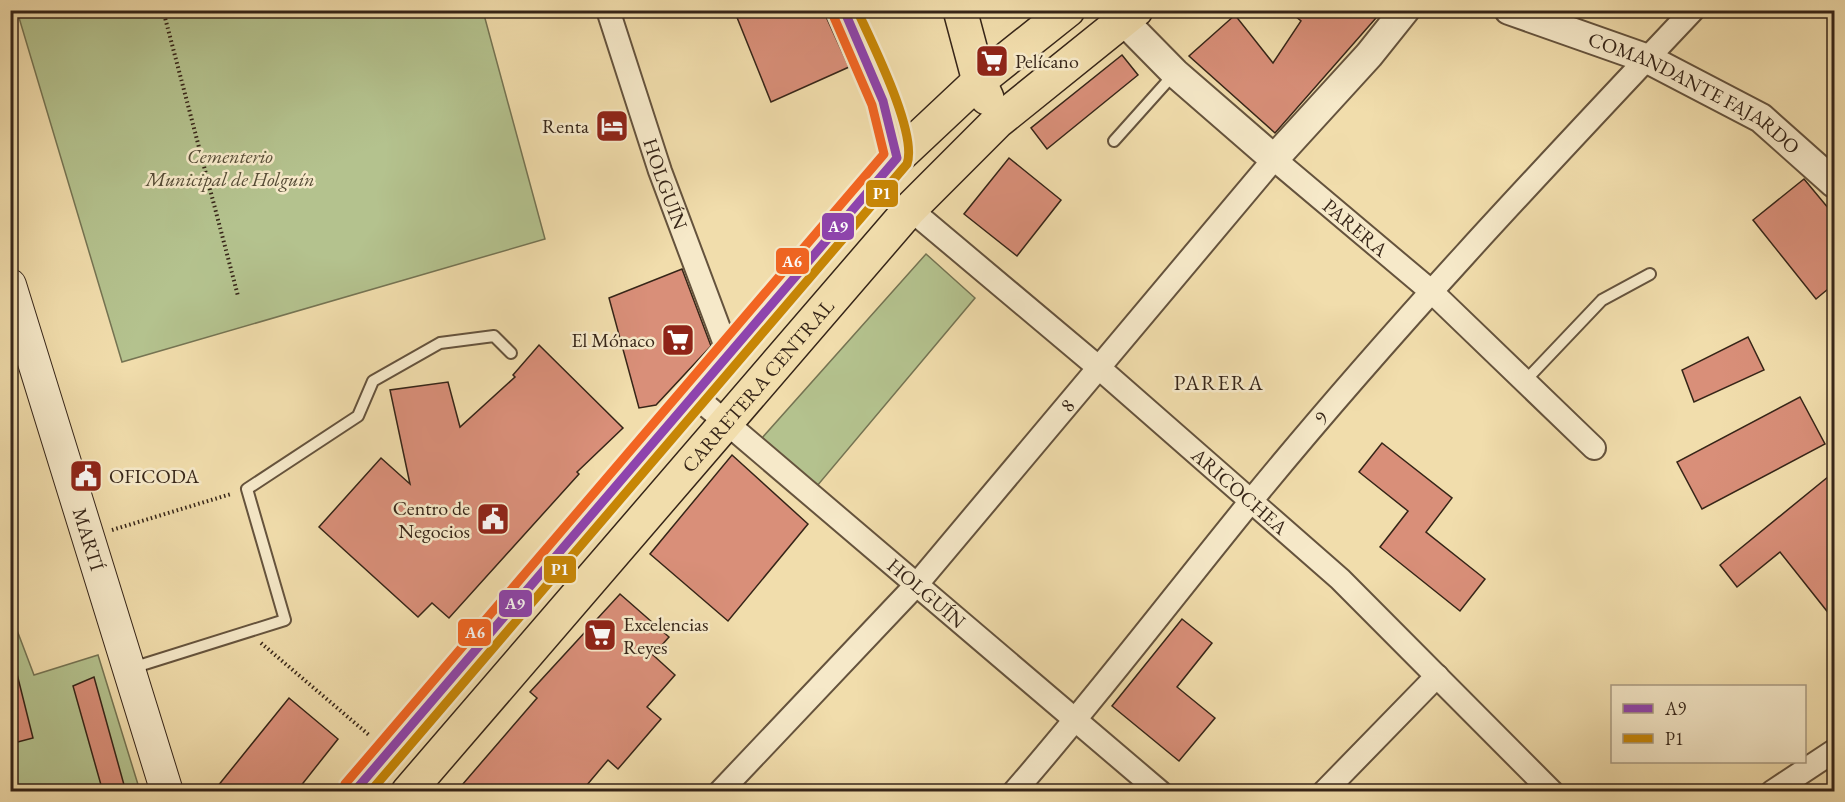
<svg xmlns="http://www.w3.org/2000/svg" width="1845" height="802" viewBox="0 0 1845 802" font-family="'EB Garamond',serif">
<rect width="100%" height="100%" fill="#f1ddac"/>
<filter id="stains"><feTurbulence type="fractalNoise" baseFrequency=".00333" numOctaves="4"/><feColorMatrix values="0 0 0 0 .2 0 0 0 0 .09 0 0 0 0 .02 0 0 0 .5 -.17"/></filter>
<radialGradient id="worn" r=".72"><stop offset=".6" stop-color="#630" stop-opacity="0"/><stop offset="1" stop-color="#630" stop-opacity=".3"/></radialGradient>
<g fill="#b4c28e" stroke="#757453" stroke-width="1.5">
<polygon points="17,11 483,11 545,239 122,362"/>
<polygon points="926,254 975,298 817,486 762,438"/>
<polygon points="10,621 15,625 34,675 98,655 140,791 11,791"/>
</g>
<g fill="#d98f79" stroke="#362518" stroke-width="1.5">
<polygon points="734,10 823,10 849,67 771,102"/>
<polygon points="1288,10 1383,10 1275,133 1189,56 1235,15 1273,63 1301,21"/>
<polygon points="1122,55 1138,75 1047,149 1031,128"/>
<polygon points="1009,158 1061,200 1017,256 964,214"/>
<polygon points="1804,179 1834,215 1834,284 1816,299 1753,220"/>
<polygon points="682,269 711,346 656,405 639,408 609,298"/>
<polygon points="1748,337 1764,370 1694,402 1682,370"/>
<polygon points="539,345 623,428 577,472 579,474 449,618 432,603 418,617 319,527 381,458 410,484 390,390 448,382 460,427 515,377 513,375"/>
<polygon points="1800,397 1825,444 1702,509 1677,462"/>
<polygon points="1382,443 1452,498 1426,532 1485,579 1460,611 1380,547 1408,511 1359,472"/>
<polygon points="732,455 808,524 728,621 650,554"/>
<polygon points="1834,472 1834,620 1780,552 1737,587 1720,565"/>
<polygon points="620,594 669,637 653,655 675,675 647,707 661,719 618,769 608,760 581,792 456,792 537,698 530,692"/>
<polygon points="1182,619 1212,643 1177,687 1215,718 1179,761 1112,706"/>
<polygon points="17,674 33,738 10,744 10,675"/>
<polygon points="94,677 126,792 103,792 73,686"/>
<polygon points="289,698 338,739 296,792 213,792"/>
</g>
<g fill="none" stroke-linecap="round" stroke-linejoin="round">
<g stroke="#65533d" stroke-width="14">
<g id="service">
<polyline points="1114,141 1174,74"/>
<polyline points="1525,381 1602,300 1650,274"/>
<polyline points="132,668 285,620 247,489 358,416 373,381 440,343 494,336 511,353"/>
</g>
</g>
<g stroke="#65533d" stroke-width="26">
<g id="minor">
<path id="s1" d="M608 10 660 171 729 355"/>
<path id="s2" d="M910 209 1098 367 1340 579 1552 792"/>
<path id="s3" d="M695 396 1160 792"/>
<path id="s4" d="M720 792 917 584 1274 159 1432 292 1594 448"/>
<path id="s5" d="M1014 792C1097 697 1172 598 1251 501 1390 331 1542 170 1693 10"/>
<polyline points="1324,792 1437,676"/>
<polyline points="1772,792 1834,751"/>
</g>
</g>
<g stroke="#65533d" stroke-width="32">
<g id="tertiary">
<polyline points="1113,10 1175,73 1274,159 1369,55 1405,10"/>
<path id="s6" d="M1509 10 1648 59 1761 118 1834 183"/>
</g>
</g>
<g stroke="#362518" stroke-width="34">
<g id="secondary">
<path id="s7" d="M10 285 167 792"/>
</g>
</g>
<g stroke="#362518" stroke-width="36">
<g id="primary">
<path d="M844 10C865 59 891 105 897 158"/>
<polyline points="960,10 979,81 987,98"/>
<polyline points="354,792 897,158 979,81 1068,10"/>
<path id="s8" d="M408 792 910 209 997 122 1136 10"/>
</g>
</g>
<g stroke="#362518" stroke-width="4" stroke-dasharray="1.5 3" stroke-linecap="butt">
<polyline points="163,10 238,296"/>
<polyline points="112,530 231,494"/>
<polyline points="261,643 369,735"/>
</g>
<use href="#service" stroke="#f6e9c9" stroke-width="10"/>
<use href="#minor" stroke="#f6e9c9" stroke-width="22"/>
<use href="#tertiary" stroke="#f6e9c9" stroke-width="28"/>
<use href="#secondary" stroke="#f6e9c9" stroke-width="32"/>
<use href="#primary" stroke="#f1ddac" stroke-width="33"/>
<g stroke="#f6e9c9" stroke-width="14">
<polyline id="bus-1" points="354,792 897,158 883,101 844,10"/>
</g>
<g stroke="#f6e9c9" stroke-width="14">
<path id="bus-2" d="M370 792 907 164C918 133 871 41 857 10"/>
</g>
<g stroke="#f6e9c9" stroke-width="14">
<polyline id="bus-3" points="345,784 884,154 872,105 833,15"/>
</g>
<use href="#bus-1" stroke="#8e44ad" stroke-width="9"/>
<use href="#bus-2" stroke="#c78606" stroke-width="9"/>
<use href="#bus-3" stroke="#f26522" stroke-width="9"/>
</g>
<defs>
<g id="supermarket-square" transform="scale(1.725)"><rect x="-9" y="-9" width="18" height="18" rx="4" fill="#8f2418" stroke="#f6e9c9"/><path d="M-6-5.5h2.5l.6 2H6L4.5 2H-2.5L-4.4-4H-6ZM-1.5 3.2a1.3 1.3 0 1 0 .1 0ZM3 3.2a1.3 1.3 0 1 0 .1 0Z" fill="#fff"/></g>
<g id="hotel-square" transform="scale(1.725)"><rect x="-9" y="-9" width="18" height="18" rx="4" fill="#8f2418" stroke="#f6e9c9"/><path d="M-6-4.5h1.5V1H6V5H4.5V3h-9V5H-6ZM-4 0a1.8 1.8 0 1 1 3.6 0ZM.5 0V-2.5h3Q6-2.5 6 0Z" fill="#fff"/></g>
<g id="civic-square" transform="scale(1.725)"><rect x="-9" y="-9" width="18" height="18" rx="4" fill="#8f2418" stroke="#f6e9c9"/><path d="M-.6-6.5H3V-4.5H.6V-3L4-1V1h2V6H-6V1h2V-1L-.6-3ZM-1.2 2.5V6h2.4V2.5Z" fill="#fff"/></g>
</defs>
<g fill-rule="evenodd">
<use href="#supermarket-square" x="992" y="61"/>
<use href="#hotel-square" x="612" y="126"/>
<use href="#supermarket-square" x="678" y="340"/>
<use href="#civic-square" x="86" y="476"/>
<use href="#civic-square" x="493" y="519"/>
<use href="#supermarket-square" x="600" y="635"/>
</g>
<g text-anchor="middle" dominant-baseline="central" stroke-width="5" stroke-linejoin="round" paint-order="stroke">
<g font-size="20" fill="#362518" stroke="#f6e9c9" text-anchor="start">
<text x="1015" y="61">Pelícano</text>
<text x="589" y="126" text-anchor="end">Renta</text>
<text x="655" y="340" text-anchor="end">El Mónaco</text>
<text x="109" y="476">OFICODA</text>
<text x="470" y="508" text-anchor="end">Centro de<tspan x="470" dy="23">Negocios</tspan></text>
<text x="623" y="624">Excelencias<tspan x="623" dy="23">Reyes</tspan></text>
</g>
<g font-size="20" fill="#362518" stroke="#f6e9c9">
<text stroke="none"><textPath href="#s6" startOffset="204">COMANDANTE FAJARDO</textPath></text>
<text stroke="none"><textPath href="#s1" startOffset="183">HOLGUÍN</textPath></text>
<text stroke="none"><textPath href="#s4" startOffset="948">PARERA</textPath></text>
<text stroke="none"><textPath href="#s8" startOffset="536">CARRETERA CENTRAL</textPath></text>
<text stroke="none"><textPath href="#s4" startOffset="520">8</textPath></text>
<text stroke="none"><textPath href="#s5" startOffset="484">9</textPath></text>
<text stroke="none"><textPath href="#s2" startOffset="434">ARICOCHEA</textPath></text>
<text stroke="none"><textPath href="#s7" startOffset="266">MARTÍ</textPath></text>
<text stroke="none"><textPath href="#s3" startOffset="304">HOLGUÍN</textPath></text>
</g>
<g font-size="20" font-style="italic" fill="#564c36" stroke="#f6e9c9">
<text x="230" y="156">Cementerio<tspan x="230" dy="23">Municipal de Holguín</tspan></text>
</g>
<g font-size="21" letter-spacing="1.5" fill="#362518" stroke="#f6e9c9">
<text x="1219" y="382">PARERA</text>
</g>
</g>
<g stroke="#f6e9c9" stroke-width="2">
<rect x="865" y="179" width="34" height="29" rx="6" fill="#c78606"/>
<rect x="821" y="212" width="34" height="29" rx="6" fill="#8e44ad"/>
<rect x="775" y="247" width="35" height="28" rx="6" fill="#f26522"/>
<rect x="543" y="555" width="34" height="29" rx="6" fill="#c78606"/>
<rect x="498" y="589" width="35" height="29" rx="6" fill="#8e44ad"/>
<rect x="457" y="618" width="35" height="29" rx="6" fill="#f26522"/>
</g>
<g font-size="16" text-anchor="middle" font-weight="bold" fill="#fff">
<text x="882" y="199">P1</text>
<text x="838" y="232">A9</text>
<text x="792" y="267">A6</text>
<text x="560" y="575">P1</text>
<text x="515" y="609">A9</text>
<text x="475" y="638">A6</text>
</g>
<rect width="1845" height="802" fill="none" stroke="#f1ddac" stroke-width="36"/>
<rect x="12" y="12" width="1821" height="778" fill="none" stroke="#362518" stroke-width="3"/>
<rect x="18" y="18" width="1809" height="766" fill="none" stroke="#362518" stroke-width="1.5"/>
<rect x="1611" y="685" width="195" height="78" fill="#f6e9c9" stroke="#a99b82" stroke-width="1.5"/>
<rect x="1623" y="704" width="30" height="9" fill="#8e44ad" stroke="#a99b82" stroke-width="1.5"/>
<text x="1665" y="715" font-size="18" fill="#362518">A9</text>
<rect x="1623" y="734" width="30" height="9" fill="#c78606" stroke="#a99b82" stroke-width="1.5"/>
<text x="1665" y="745" font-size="18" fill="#362518">P1</text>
<rect width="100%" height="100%" filter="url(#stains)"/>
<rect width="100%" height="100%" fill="url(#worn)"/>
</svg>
